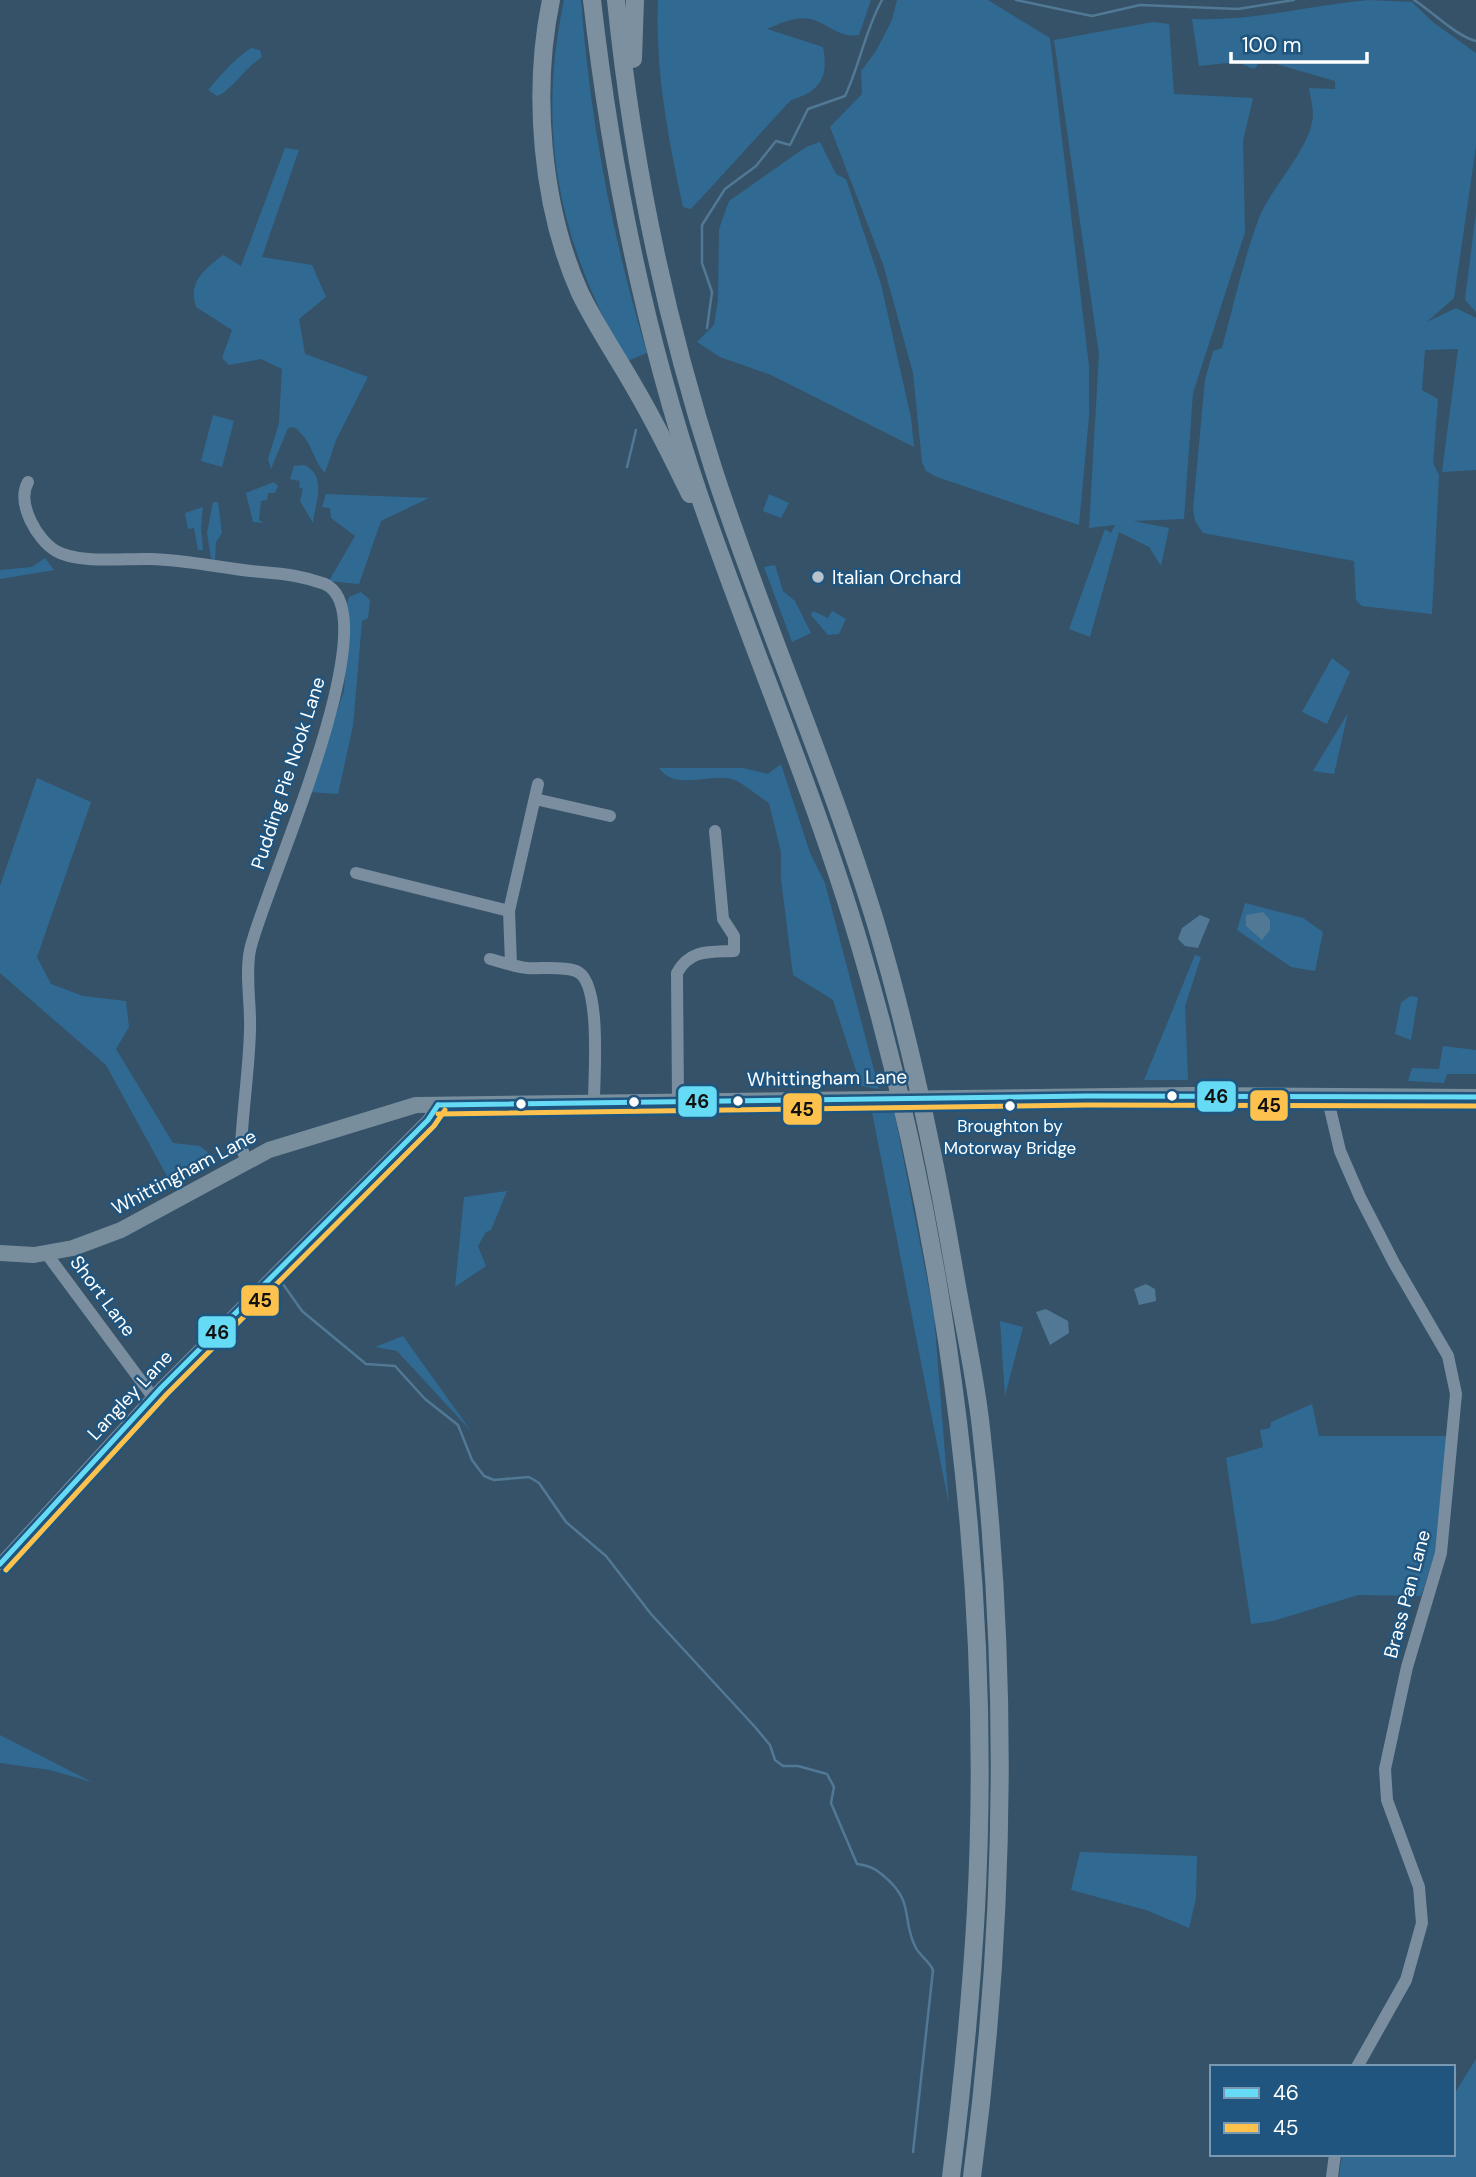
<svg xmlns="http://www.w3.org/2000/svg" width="1476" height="2177" viewBox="0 0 1476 2177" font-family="'DM Sans',sans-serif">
<rect width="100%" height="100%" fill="#355268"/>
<g fill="#306a93">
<path d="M564 0H581C590 120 612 237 647 353L627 361C559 244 536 133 564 0Z"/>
<path d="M658 0H871L859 35C839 38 829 24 811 19 796 16 781 23 767 29L823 47C829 77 820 92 791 100L691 209 683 207C668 138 655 70 658 0Z"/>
<polygon points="897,0 988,0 1050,38 1089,366 1089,416 1079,525 937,477 926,471 922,462 913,373 883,264 830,127 862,94 861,71 876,51 892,20"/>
<path d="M1369 0 1412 2 1434 23 1476 53V146L1454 298 1427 322 1456 308 1476 318V470L1442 472 1458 349 1425 350 1422 390 1438 399 1433 463 1439 475 1432 614 1362 606 1356 600 1354 561 1203 533 1195 521 1193 509 1205 380 1213 351 1222 348C1234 304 1243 261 1259 218 1271 187 1313 146 1313 114 1313 106 1310 96 1309 88L1335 89V81L1262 60 1254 69 1237 62 1199 66 1192 19C1252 22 1310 5 1369 0Z"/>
<polygon points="1153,22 1169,24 1174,94 1253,98 1243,141 1245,232 1193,393 1184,519 1133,521 1169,528 1161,566 1149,547 1119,532 1090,637 1069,629 1105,529 1111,533 1115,525 1089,528 1099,354 1054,40"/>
<path d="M251 48 260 50 262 57C247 66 230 92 217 96L208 90C222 74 233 60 251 48Z"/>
<polygon points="820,142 836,174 846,179 881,284 911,418 914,447 771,375 720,357 697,342 714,325 718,300 719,229 729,201 806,147"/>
<path d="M285 148 299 150 262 257 312 265 326 297 299 319 305 354 368 377 336 440 325 473C309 454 315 444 294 427L288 428 271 469 268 459 279 423 282 369 261 359 229 365 222 358 232 330 196 307C188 281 204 270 223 255L241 266Z"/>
<polygon points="1476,212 1476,312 1465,300"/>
<polygon points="213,415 234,421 222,467 201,461"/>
<path d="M304 465C328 476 315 503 313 523L300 501 303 489 299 487 300 481 290 479 294 466Z"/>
<polygon points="274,482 278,486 275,493 268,493 267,500 261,501 259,520 263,523 253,522 246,493"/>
<polygon points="326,494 429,498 381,521 359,584 329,581 355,536 331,518 330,508 322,507"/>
<polygon points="769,494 789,503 781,518 763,511"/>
<polygon points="213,502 218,502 222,533 216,542 215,561 211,558 207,533"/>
<polygon points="203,507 201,527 203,550 198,550 194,528 188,529 185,513"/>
<polygon points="45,558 54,570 0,579 0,570 32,567"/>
<polygon points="775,565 783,591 795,601 811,633 792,642 764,567"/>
<polygon points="361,592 370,600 368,618 362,621 353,726 338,794 309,792 344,691 349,626 345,609 349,597"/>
<polygon points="813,611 828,618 832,611 846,619 839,634 828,635 811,615"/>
<polygon points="1332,658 1350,672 1327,724 1302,712"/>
<polygon points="1348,713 1334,774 1313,771"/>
<path d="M781 764 810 853 825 883 879 1089 861 1086 833 1000 793 975 781 879V852L769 803C759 797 748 787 737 781 715 770 676 793 659 768H743L768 774Z"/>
<polygon points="37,778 91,802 37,957 51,984 83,996 126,1001 129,1027 116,1049 173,1143 200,1146 213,1157 168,1178 106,1065 0,973 0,886"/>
<polygon points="1245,903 1303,918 1323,932 1315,971 1291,967 1237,930"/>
<polygon points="1195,955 1201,957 1185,1006 1188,1080 1144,1080"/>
<polygon points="1410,996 1418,997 1411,1040 1395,1034 1401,1003"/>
<polygon points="1443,1046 1476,1050 1476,1074 1447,1074 1444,1083 1408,1081 1412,1068 1439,1069"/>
<polygon points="894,1111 934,1315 949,1505 872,1112"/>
<polygon points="507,1191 491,1230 486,1232 478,1246 486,1266 455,1287 464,1197"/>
<polygon points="1000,1321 1023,1327 1005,1396"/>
<polygon points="403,1336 471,1431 397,1351 375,1347"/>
<polygon points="1312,1404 1319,1436 1450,1436 1437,1547 1421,1596 1358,1595 1273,1621 1251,1624 1226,1458 1263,1447 1260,1430 1270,1428 1271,1422"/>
<polygon points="0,1735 92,1782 50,1770 0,1763"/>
<polygon points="1080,1852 1197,1856 1196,1898 1189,1928 1146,1910 1071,1890"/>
<polygon points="1476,2059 1476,2177 1339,2177 1342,2154 1453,2154 1453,2096"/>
</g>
<g fill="#517895">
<polygon points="1263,912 1270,920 1270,930 1262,940 1246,926 1246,915"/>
<polygon points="1200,915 1210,919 1198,948 1185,946 1178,939 1182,928"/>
<polygon points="1146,1284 1155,1289 1156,1301 1139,1305 1134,1289"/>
<polygon points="1046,1309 1068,1321 1069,1333 1050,1345 1036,1312"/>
</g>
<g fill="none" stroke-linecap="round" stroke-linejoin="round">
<g stroke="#517895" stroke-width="2.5">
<polyline points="1016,0 1092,16 1140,5 1238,9 1294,0"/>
<path d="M1414 0C1433 12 1456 36 1476 41"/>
<path d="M707 328 712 292 702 263V225L725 189 756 166 776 141 790 145 808 109 845 96C860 64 865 31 882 0"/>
<polyline points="627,467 636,430"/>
<path d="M278 1277 302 1311 366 1364 395 1366 425 1399 458 1425 472 1460 484 1476 494 1480 529 1477 539 1483 566 1522 606 1556 651 1614 755 1727 770 1745 775 1760 783 1766H798L827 1774 834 1787 831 1803 857 1864C871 1866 876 1869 886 1878 915 1903 901 1920 916 1948 921 1957 929 1961 933 1970L913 2152"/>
</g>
<g stroke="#7a8e9f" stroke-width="12">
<path d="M28 482C16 503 37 540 56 551 78 564 125 558 151 559 189 560 225 569 262 572 285 574 303 576 325 584 392 616 262 893 250 950 245 975 251 1004 250 1030 249 1069 243 1107 241 1146L246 1160"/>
<polyline points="535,799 610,816"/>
<polyline points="356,873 509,911"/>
<path d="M490 959C502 962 515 967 527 968 542 969 562 966 576 971 602 980 594 1076 594 1100"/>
<polyline points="511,964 509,911 538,784"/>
<polyline points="1327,1096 1340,1151 1360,1197 1394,1263 1448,1356 1456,1394 1441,1553 1407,1667 1385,1769 1387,1800 1419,1887 1422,1923 1406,1980 1357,2067"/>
<path d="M678 1101 677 973C690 949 710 952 734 951V936L723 919 715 831"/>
<polyline points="46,1253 153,1397"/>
<polyline points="0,1564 161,1388 428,1120 438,1105"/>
<polyline points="1332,2177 1335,2154"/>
</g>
<polyline stroke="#798e9d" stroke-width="16" points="0,1253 34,1255 73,1248 121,1230 269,1150 416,1105 1189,1095 1476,1097"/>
<g stroke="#7c909f" stroke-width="18">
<path d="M551 0C532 92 541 206 580 293 596 326 618 358 636 390 656 424 673 459 690 494"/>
<path d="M592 0C611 167 644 332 698 492 750 644 814 791 860 946 950 1251 993 1591 976 1909 971 1999 962 2088 951 2177"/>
<path d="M616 0C632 159 665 319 714 471 764 624 829 770 876 924 909 1036 933 1148 953 1263 962 1318 975 1373 981 1428 1009 1677 1005 1929 972 2177"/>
<polyline points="633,59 635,0"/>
</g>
<g stroke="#1f557e" stroke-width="10">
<g id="bus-1">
<polyline points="438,1105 1087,1096 1476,1097"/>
<polyline points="0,1564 161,1388 428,1120 438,1105"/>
</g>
</g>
<g stroke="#1f557e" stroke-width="10">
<g id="bus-2">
<polyline points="438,1114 1087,1105 1476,1106"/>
<polyline points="6,1570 167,1394 434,1126 445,1110"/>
</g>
</g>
<use href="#bus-1" stroke="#66dbf5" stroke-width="5"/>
<use href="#bus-2" stroke="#fcc24d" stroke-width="5"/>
</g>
<circle fill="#b8c2ca" stroke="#1f557e" stroke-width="2.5" cx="818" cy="577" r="7"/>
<g fill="#fff" stroke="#1f557e" stroke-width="2.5">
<circle cx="1172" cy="1096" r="6"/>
<circle cx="738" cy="1101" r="6"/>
<circle cx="634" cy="1102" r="6"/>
<circle cx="521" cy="1104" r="6"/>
<circle cx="1010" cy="1106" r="6"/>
</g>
<g text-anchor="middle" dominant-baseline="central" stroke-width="5" stroke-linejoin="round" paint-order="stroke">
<g font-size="17" fill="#fff" stroke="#1f557e">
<text x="1010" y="1126">Broughton by<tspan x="1010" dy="22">Motorway Bridge</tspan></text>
</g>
<g font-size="19" fill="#fff" stroke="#1f557e" text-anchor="start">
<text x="832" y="577">Italian Orchard</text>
</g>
<g font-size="19" fill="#fff" stroke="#1f557e">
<text transform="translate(288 773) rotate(-72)">Pudding Pie Nook Lane</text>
<text transform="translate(827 1078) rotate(-1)">Whittingham Lane</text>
<text transform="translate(184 1172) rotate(-28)">Whittingham Lane</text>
<text transform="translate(103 1296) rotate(53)">Short Lane</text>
<text transform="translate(130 1395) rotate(-47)">Langley Lane</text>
<text transform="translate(1407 1594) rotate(-75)">Brass Pan Lane</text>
</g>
</g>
<g stroke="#1f557e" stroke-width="2.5">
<rect x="1196" y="1080" width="41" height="33" rx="7" fill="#66dbf5"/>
<rect x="677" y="1085" width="41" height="33" rx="7" fill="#66dbf5"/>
<rect x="1249" y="1089" width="40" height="33" rx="7" fill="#fcc24d"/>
<rect x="782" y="1092" width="41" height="34" rx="7" fill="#fcc24d"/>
<rect x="240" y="1284" width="40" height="33" rx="7" fill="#fcc24d"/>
<rect x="197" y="1315" width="40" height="34" rx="7" fill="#66dbf5"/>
</g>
<g font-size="19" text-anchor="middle" font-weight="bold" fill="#111">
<text x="1216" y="1103">46</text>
<text x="697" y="1108">46</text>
<text x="1269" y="1112">45</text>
<text x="802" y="1116">45</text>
<text x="260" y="1307">45</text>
<text x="217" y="1339">46</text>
</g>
<rect x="1210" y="2065" width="245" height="91" fill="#1f557e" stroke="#7999b2" stroke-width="2"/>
<rect x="1224" y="2088" width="35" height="10" fill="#66dbf5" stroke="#7999b2" stroke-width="2"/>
<text x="1273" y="2100" font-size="21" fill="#ffffff">46</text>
<rect x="1224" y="2123" width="35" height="10" fill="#fcc24d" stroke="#7999b2" stroke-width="2"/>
<text x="1273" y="2135" font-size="21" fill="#ffffff">45</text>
<path d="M1231 52v10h136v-10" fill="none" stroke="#ffffff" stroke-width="3.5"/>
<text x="1242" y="52" font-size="21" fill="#ffffff" stroke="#1f557e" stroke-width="5" paint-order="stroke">100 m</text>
</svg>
